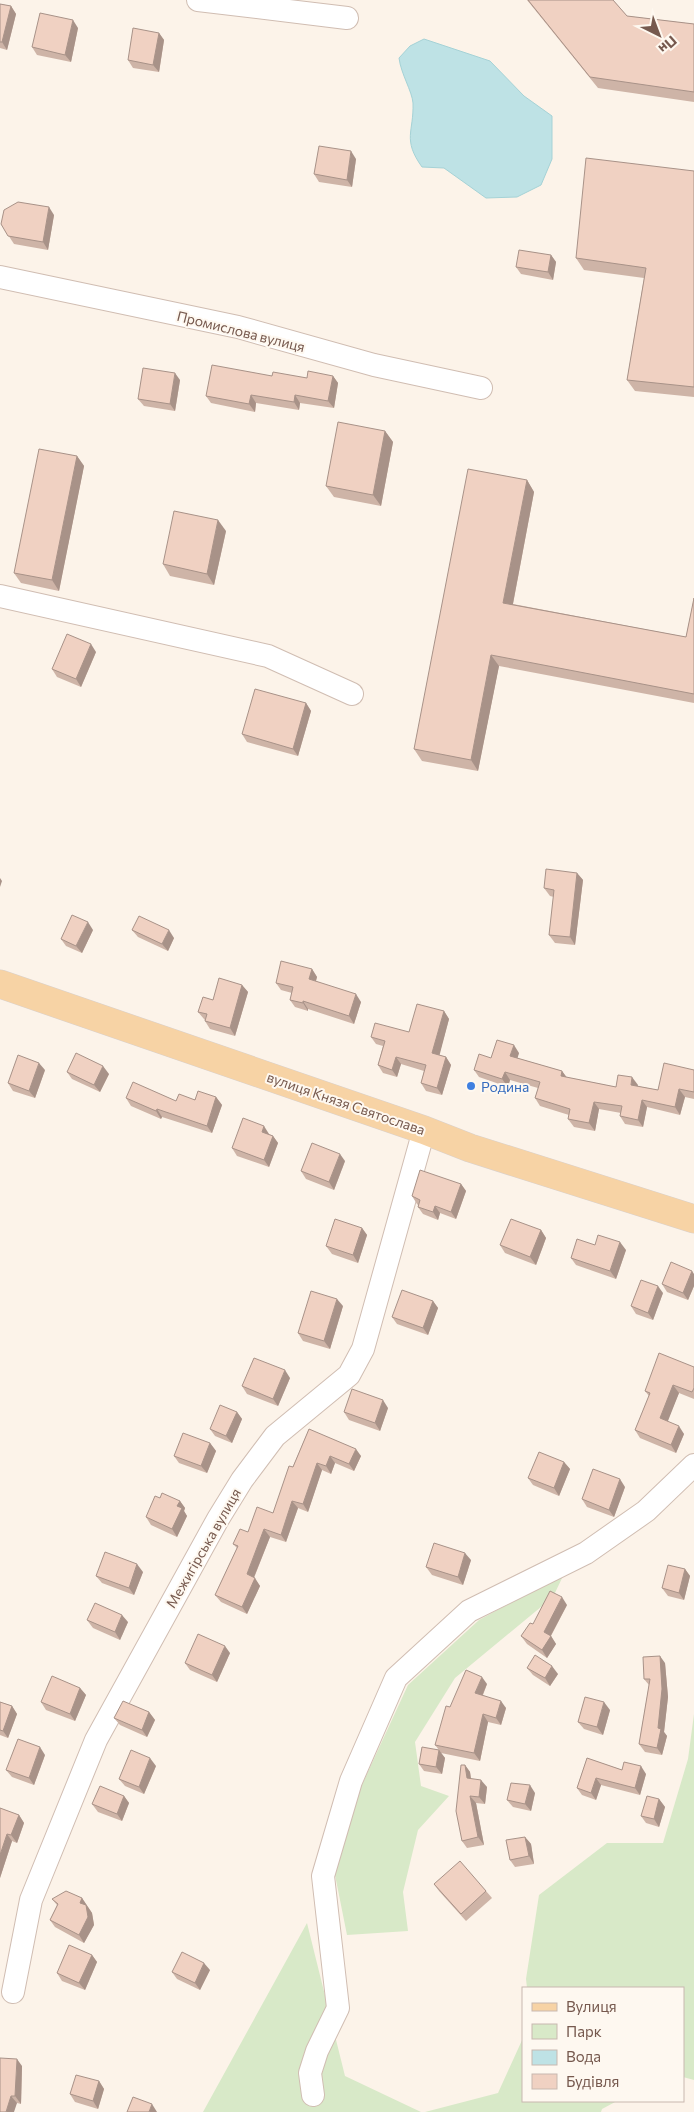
<svg xmlns="http://www.w3.org/2000/svg" width="694" height="2112" viewBox="0 0 694 2112" font-family="Commissioner,sans-serif">
<rect width="100%" height="100%" fill="#fcf3e9"/>
<g fill="#d8e9c8">
<polygon points="564,1574 553,1597 455,1678 415,1742 421,1786 449,1796 418,1830 403,1892 408,1931 347,1935 334,1870 360,1789 408,1685 479,1620"/>
<polygon points="694,1714 694,2080 683,2077 683,1988 527,1988 526,1979 539,1895 607,1843 663,1843 688,1759"/>
<polygon points="307,1923 345,2076 421,2112 203,2112"/>
<polygon points="523,2038 523,2101 617,2101 602,2109 601,2112 425,2112 498,2093"/>
</g>
<path fill="#bee2e5" stroke="#a5d2d6" d="M424 39 490 61 524 96 552 116V159L541 185 517 197 486 198 444 168 422 167C402 139 414 132 413 103 412 91 401 74 399 58L410 46Z"/>
<g fill="none" stroke-linecap="round" stroke-linejoin="round">
<g stroke="#d0bdb2" stroke-width="24">
<g id="minor">
<polyline points="198,0 347,18"/>
<polyline points="0,277 238,327 374,365 481,388"/>
<polyline points="0,596 268,656 352,694"/>
<polyline points="13,1992 31,1900 96,1740 218,1519 242,1480 275,1436 349,1375 363,1349 424,1130"/>
<polyline points="313,2095 310,2073 317,2051 338,2008 323,1876 351,1781 396,1678 469,1611 586,1553 646,1511 694,1465"/>
</g>
</g>
<g stroke="#d9d1cd" stroke-width="29">
<polyline id="major" points="0,984 424,1130 470,1148 694,1219"/>
</g>
<use href="#minor" stroke="#fff" stroke-width="22"/>
<use href="#major" stroke="#f7d3a5" stroke-width="28"/>
</g>
<g fill="#ceb4a7">
<polygon points="527,0 613,0 627,16 694,24 694,102 598,88"/>
<polygon points="0,4 11,6 16,14 7,50 0,48"/>
<polygon points="78,28 71,62 37,55 32,47"/>
<polygon points="159,33 164,40 159,72 133,68 128,60"/>
<polygon points="356,159 352,187 319,182 314,174"/>
<polygon points="694,171 694,397 635,391 627,380 644,278 584,270 576,258"/>
<polygon points="54,215 48,250 14,244 1,224"/>
<polygon points="551,255 556,262 553,280 521,274 516,267"/>
<polygon points="272,376 307,378 333,376 338,383 334,408 300,403 299,410 256,403 255,412 211,403 206,396"/>
<polygon points="180,380 175,411 144,406 138,399"/>
<polygon points="385,431 393,442 381,506 334,497 326,486"/>
<polygon points="77,456 84,466 59,591 21,583 14,573"/>
<polygon points="527,480 534,492 513,604 686,637 694,598 694,703 499,666 478,771 422,761 414,749"/>
<polygon points="226,531 214,585 170,576 163,564"/>
<polygon points="96,652 81,687 57,677 52,669"/>
<polygon points="306,703 311,711 298,756 247,742 242,734"/>
<polygon points="577,873 583,880 575,945 555,943 549,935 554,897 550,896 544,888"/>
<polygon points="93,930 82,953 66,946 61,939"/>
<polygon points="132,930 174,938 168,951 138,937"/>
<polygon points="312,969 317,977 316,981 361,1002 354,1024 308,1009 308,1011 295,1007 290,1000 292,993 281,990 276,983"/>
<polygon points="242,985 248,992 235,1036 210,1029 205,1021 205,1020 204,1019 198,1012 213,1000"/>
<polygon points="444,1011 449,1019 439,1055 446,1057 451,1065 442,1095 426,1091 421,1083 424,1071 401,1064 397,1077 383,1073 378,1065 383,1046 376,1044 371,1037 409,1032"/>
<polygon points="519,1053 517,1058 562,1071 566,1077 616,1087 638,1085 637,1086 658,1090 694,1070 694,1099 685,1097 680,1115 647,1107 643,1127 625,1124 620,1116 621,1113 599,1109 595,1131 574,1127 568,1119 569,1115 540,1106 535,1098 538,1088 510,1080 508,1087 479,1077 474,1070 491,1058"/>
<polygon points="45,1070 35,1098 13,1091 8,1083"/>
<polygon points="67,1072 109,1074 100,1092 72,1079"/>
<polygon points="216,1097 222,1105 212,1133 162,1117 161,1119 131,1106 126,1098 176,1101"/>
<polygon points="269,1134 273,1136 278,1143 269,1167 237,1156 232,1148"/>
<polygon points="345,1161 334,1190 306,1179 301,1171"/>
<polygon points="461,1184 466,1191 456,1219 440,1213 438,1220 423,1214 418,1207 418,1205 417,1204 412,1196"/>
<polygon points="362,1228 367,1235 358,1263 332,1254 326,1246"/>
<polygon points="541,1230 546,1238 536,1265 505,1253 500,1245"/>
<polygon points="595,1245 626,1250 616,1279 576,1265 571,1258"/>
<polygon points="694,1274 694,1286 688,1300 667,1292 662,1284"/>
<polygon points="663,1293 653,1320 636,1314 631,1306"/>
<polygon points="433,1301 438,1308 428,1335 397,1324 392,1317"/>
<polygon points="343,1306 330,1349 303,1341 298,1333"/>
<polygon points="694,1367 694,1399 679,1393 667,1421 684,1434 676,1453 640,1438 635,1430 649,1396 645,1391"/>
<polygon points="290,1378 278,1406 247,1394 242,1386"/>
<polygon points="388,1408 380,1431 349,1420 344,1412"/>
<polygon points="237,1412 242,1419 232,1443 215,1436 210,1429"/>
<polygon points="309,1429 361,1456 354,1471 335,1463 331,1474 322,1470 308,1512 298,1508 286,1542 270,1537 254,1578 260,1586 247,1614 221,1602 215,1595 237,1548 233,1544 273,1513"/>
<polygon points="210,1443 216,1451 207,1473 179,1463 174,1456"/>
<polygon points="564,1462 570,1469 559,1496 533,1485 528,1478"/>
<polygon points="625,1487 614,1517 587,1507 582,1499"/>
<polygon points="160,1498 180,1501 185,1508 184,1511 187,1516 177,1537 151,1525 146,1517"/>
<polygon points="471,1560 463,1585 432,1575 426,1567"/>
<polygon points="685,1569 690,1576 684,1600 668,1596 662,1588"/>
<polygon points="143,1572 134,1595 102,1583 96,1576"/>
<polygon points="567,1605 551,1636 556,1644 547,1658 527,1644 521,1636 533,1624"/>
<polygon points="87,1620 128,1622 120,1640 93,1628"/>
<polygon points="230,1653 217,1682 190,1670 185,1663"/>
<polygon points="665,1663 668,1697 664,1732 667,1736 662,1755 645,1752 639,1744 649,1685 644,1679"/>
<polygon points="527,1668 558,1674 550,1686 533,1675"/>
<polygon points="487,1684 483,1695 506,1708 501,1725 488,1722 480,1761 441,1753 445,1758 442,1774 424,1771 419,1764 439,1750 435,1745 450,1707"/>
<polygon points="80,1688 86,1695 75,1721 46,1710 41,1702"/>
<polygon points="0,1702 12,1706 17,1714 8,1738 0,1735"/>
<polygon points="610,1710 603,1735 584,1729 578,1722"/>
<polygon points="149,1712 155,1720 147,1737 120,1725 114,1718"/>
<polygon points="45,1755 34,1785 12,1777 6,1770"/>
<polygon points="587,1758 622,1770 646,1774 640,1795 601,1785 596,1800 582,1795 577,1788"/>
<polygon points="465,1765 470,1772 471,1779 487,1787 485,1804 476,1803 484,1845 467,1848 462,1841"/>
<polygon points="156,1766 144,1794 125,1786 119,1779"/>
<polygon points="535,1793 531,1811 513,1807 507,1800"/>
<polygon points="124,1796 129,1803 122,1821 98,1812 92,1804"/>
<polygon points="659,1799 665,1807 659,1827 646,1823 641,1816"/>
<polygon points="0,1808 19,1815 24,1823 17,1843 12,1841 0,1878"/>
<polygon points="525,1837 531,1844 534,1864 515,1867 510,1860"/>
<polygon points="434,1884 486,1891 492,1898 466,1921 439,1891"/>
<polygon points="82,1898 92,1913 94,1925 84,1943 55,1927 50,1920 57,1905 52,1899"/>
<polygon points="92,1955 97,1962 85,1990 62,1981 57,1973"/>
<polygon points="210,1970 200,1990 177,1979 172,1972"/>
<polygon points="22,2066 21,2104 17,2103 0,2112"/>
<polygon points="99,2081 104,2089 98,2109 75,2102 70,2094"/>
</g>
<g fill="#a89288">
<polygon points="11,6 16,14 7,50 2,42"/>
<polygon points="73,20 78,28 71,62 65,55"/>
<polygon points="159,33 164,40 159,72 153,65"/>
<polygon points="351,151 356,159 352,187 347,180"/>
<polygon points="49,207 54,215 48,250 43,242"/>
<polygon points="551,255 556,262 553,280 548,272"/>
<polygon points="175,373 180,380 175,411 170,404"/>
<polygon points="333,376 338,383 334,408 328,401"/>
<polygon points="251,395 256,403 255,412 249,404"/>
<polygon points="295,395 300,403 299,410 294,402"/>
<polygon points="385,431 393,442 381,506 373,495"/>
<polygon points="77,456 84,466 59,591 52,580"/>
<polygon points="527,480 534,492 511,614 503,603"/>
<polygon points="218,520 226,531 214,585 207,574"/>
<polygon points="91,644 96,652 81,687 76,679"/>
<polygon points="491,655 499,666 478,771 471,760"/>
<polygon points="306,703 311,711 298,756 293,749"/>
<polygon points="577,873 583,880 575,945 570,937"/>
<polygon points="0,878 2,881 0,887"/>
<polygon points="88,922 93,930 82,953 76,946"/>
<polygon points="169,930 174,938 168,951 162,944"/>
<polygon points="312,969 317,977 314,987 309,979"/>
<polygon points="242,985 248,992 235,1036 230,1028"/>
<polygon points="356,994 361,1002 354,1024 349,1016"/>
<polygon points="303,1001 308,1009 308,1011 303,1003"/>
<polygon points="444,1011 449,1019 438,1061 432,1053"/>
<polygon points="514,1045 519,1053 516,1063 510,1056"/>
<polygon points="396,1057 401,1064 397,1077 392,1070"/>
<polygon points="446,1057 451,1065 442,1095 437,1088"/>
<polygon points="39,1063 45,1070 35,1098 29,1091"/>
<polygon points="103,1066 109,1074 100,1092 94,1085"/>
<polygon points="562,1071 568,1079 561,1076"/>
<polygon points="505,1072 510,1080 508,1087 502,1079"/>
<polygon points="632,1077 638,1085 636,1092 631,1085"/>
<polygon points="679,1089 685,1097 680,1115 675,1107"/>
<polygon points="216,1097 222,1105 212,1133 207,1126"/>
<polygon points="642,1100 647,1107 643,1127 638,1120"/>
<polygon points="594,1102 599,1109 595,1131 589,1123"/>
<polygon points="157,1109 162,1117 161,1119 156,1111"/>
<polygon points="264,1126 269,1134 267,1139 262,1132"/>
<polygon points="273,1136 278,1143 269,1167 264,1160"/>
<polygon points="340,1154 345,1161 334,1190 329,1182"/>
<polygon points="461,1184 466,1191 456,1219 451,1212"/>
<polygon points="435,1206 440,1213 438,1220 433,1212"/>
<polygon points="362,1228 367,1235 358,1263 353,1255"/>
<polygon points="541,1230 546,1238 536,1265 530,1257"/>
<polygon points="620,1242 626,1250 616,1279 610,1271"/>
<polygon points="692,1271 694,1274 694,1286 688,1300 683,1293"/>
<polygon points="658,1286 663,1293 653,1320 648,1313"/>
<polygon points="337,1299 343,1306 330,1349 324,1341"/>
<polygon points="433,1301 438,1308 428,1335 423,1328"/>
<polygon points="285,1370 290,1378 278,1406 273,1399"/>
<polygon points="673,1385 679,1393 666,1426 660,1418"/>
<polygon points="383,1400 388,1408 380,1431 375,1423"/>
<polygon points="237,1412 242,1419 232,1443 226,1436"/>
<polygon points="679,1426 684,1434 676,1453 671,1445"/>
<polygon points="210,1443 216,1451 207,1473 201,1466"/>
<polygon points="356,1449 361,1456 354,1471 349,1464"/>
<polygon points="330,1456 335,1463 331,1474 326,1466"/>
<polygon points="564,1462 570,1469 559,1496 554,1488"/>
<polygon points="317,1463 322,1470 308,1512 303,1504"/>
<polygon points="620,1479 625,1487 614,1517 609,1510"/>
<polygon points="180,1501 185,1508 184,1511 187,1516 177,1537 172,1529 177,1506"/>
<polygon points="292,1501 298,1508 286,1542 281,1535"/>
<polygon points="264,1529 270,1537 252,1582 247,1574"/>
<polygon points="465,1553 471,1560 463,1585 458,1577"/>
<polygon points="137,1564 143,1572 134,1595 129,1588"/>
<polygon points="685,1569 690,1576 684,1600 679,1593"/>
<polygon points="255,1578 260,1586 247,1614 242,1607"/>
<polygon points="562,1597 567,1605 550,1637 551,1636 556,1644 547,1658 542,1650 544,1632"/>
<polygon points="122,1615 128,1622 120,1640 115,1632"/>
<polygon points="225,1646 230,1653 217,1682 212,1675"/>
<polygon points="660,1656 665,1663 668,1697 664,1732 667,1736 662,1755 657,1748"/>
<polygon points="552,1666 558,1674 550,1686 545,1678"/>
<polygon points="482,1677 487,1684 480,1701 475,1693"/>
<polygon points="80,1688 86,1695 75,1721 70,1714"/>
<polygon points="501,1701 506,1708 501,1725 496,1718"/>
<polygon points="604,1702 610,1710 603,1735 597,1727"/>
<polygon points="12,1706 17,1714 8,1738 3,1731"/>
<polygon points="149,1712 155,1720 147,1737 142,1730"/>
<polygon points="483,1714 488,1722 480,1761 474,1753"/>
<polygon points="40,1747 45,1755 34,1785 29,1778"/>
<polygon points="439,1750 445,1758 442,1774 436,1767"/>
<polygon points="150,1758 156,1766 144,1794 139,1787"/>
<polygon points="465,1765 470,1772 472,1786 467,1778"/>
<polygon points="641,1766 646,1774 640,1795 635,1788"/>
<polygon points="596,1778 601,1785 596,1800 591,1793"/>
<polygon points="481,1780 487,1787 485,1804 479,1797"/>
<polygon points="530,1785 535,1793 531,1811 525,1804"/>
<polygon points="124,1796 129,1803 122,1821 117,1814"/>
<polygon points="470,1796 476,1803 484,1845 478,1837"/>
<polygon points="659,1799 665,1807 659,1827 654,1819"/>
<polygon points="19,1815 24,1823 17,1843 11,1835"/>
<polygon points="7,1834 12,1841 0,1878 0,1855"/>
<polygon points="525,1837 531,1844 534,1864 529,1856"/>
<polygon points="82,1898 92,1913 94,1925 84,1943 79,1935 80,1903"/>
<polygon points="92,1955 97,1962 85,1990 79,1983"/>
<polygon points="204,1963 210,1970 200,1990 195,1983"/>
<polygon points="17,2059 22,2066 21,2104 15,2096"/>
<polygon points="99,2081 104,2089 98,2109 93,2101"/>
<polygon points="11,2096 17,2103 14,2112 6,2112"/>
<polygon points="152,2104 157,2112 149,2112"/>
</g>
<g fill="#f0d1c2" stroke="#a89288">
<polygon points="528,0 613,0 627,16 694,24 694,92 590,77"/>
<polygon points="0,4 11,6 2,42 0,42"/>
<polygon points="40,13 73,20 65,55 32,47"/>
<polygon points="133,28 159,33 153,65 128,60"/>
<polygon points="319,146 351,151 347,180 314,174"/>
<polygon points="586,158 694,171 694,387 627,380 646,268 576,258"/>
<polygon points="18,202 49,207 43,242 8,236 1,224 4,210"/>
<polygon points="519,250 551,255 548,272 516,267"/>
<polygon points="212,365 272,376 273,372 307,378 308,371 333,376 328,401 295,395 294,402 251,395 249,404 206,396"/>
<polygon points="143,368 175,373 170,404 138,399"/>
<polygon points="338,422 385,431 373,495 326,486"/>
<polygon points="39,449 77,456 52,580 14,573"/>
<polygon points="468,469 527,480 503,603 686,637 694,598 694,694 491,655 471,760 414,749"/>
<polygon points="174,511 218,520 207,574 163,564"/>
<polygon points="67,634 91,644 76,679 52,669"/>
<polygon points="255,689 306,703 293,749 242,734"/>
<polygon points="546,869 577,873 570,937 549,935 554,890 544,888"/>
<polygon points="72,915 88,922 76,946 61,939"/>
<polygon points="139,916 169,930 162,944 132,930"/>
<polygon points="281,961 312,969 309,979 356,994 349,1016 303,1001 303,1003 290,1000 293,987 276,983"/>
<polygon points="219,978 242,985 230,1028 205,1021 207,1014 198,1012 203,997 213,1000"/>
<polygon points="417,1004 444,1011 432,1053 446,1057 437,1088 421,1083 426,1065 396,1057 392,1070 378,1065 385,1041 371,1037 375,1023 409,1032"/>
<polygon points="497,1040 514,1045 510,1056 562,1071 561,1076 616,1087 618,1075 632,1077 631,1085 658,1090 664,1063 694,1070 694,1092 679,1089 675,1107 642,1100 638,1120 620,1116 622,1106 594,1102 589,1123 568,1119 570,1109 535,1098 540,1082 505,1072 502,1079 474,1070 479,1054 491,1058"/>
<polygon points="76,1053 103,1066 94,1085 67,1072"/>
<polygon points="18,1055 39,1063 29,1091 8,1083"/>
<polygon points="133,1082 176,1101 179,1094 195,1100 198,1091 216,1097 207,1126 157,1109 156,1111 126,1098"/>
<polygon points="243,1118 264,1126 262,1132 273,1136 264,1160 232,1148"/>
<polygon points="312,1143 340,1154 329,1182 301,1171"/>
<polygon points="420,1170 461,1184 451,1212 435,1206 433,1212 418,1207 420,1200 412,1196"/>
<polygon points="335,1219 362,1228 353,1255 326,1246"/>
<polygon points="511,1219 541,1230 530,1257 500,1245"/>
<polygon points="598,1235 620,1242 610,1271 571,1258 577,1239 595,1245"/>
<polygon points="671,1262 692,1271 683,1293 662,1284"/>
<polygon points="641,1280 658,1286 648,1313 631,1306"/>
<polygon points="402,1290 433,1301 423,1328 392,1317"/>
<polygon points="311,1291 337,1299 324,1341 298,1333"/>
<polygon points="659,1353 694,1367 694,1388 692,1392 673,1385 660,1418 679,1426 671,1445 635,1430 650,1393 645,1391"/>
<polygon points="254,1358 285,1370 273,1399 242,1386"/>
<polygon points="352,1389 383,1400 375,1423 344,1412"/>
<polygon points="220,1405 237,1412 226,1436 210,1429"/>
<polygon points="309,1429 356,1449 349,1464 330,1456 326,1466 317,1463 303,1504 292,1501 281,1535 264,1529 247,1574 255,1578 242,1607 215,1595 238,1546 233,1544 240,1529 248,1532 257,1507 273,1513 289,1466 293,1467"/>
<polygon points="183,1433 210,1443 201,1466 174,1456"/>
<polygon points="539,1452 564,1462 554,1488 528,1478"/>
<polygon points="593,1469 620,1479 609,1510 582,1499"/>
<polygon points="162,1493 180,1501 177,1506 182,1508 172,1529 146,1517 155,1496 160,1498"/>
<polygon points="434,1543 465,1553 458,1577 426,1567"/>
<polygon points="105,1552 137,1564 129,1588 96,1576"/>
<polygon points="668,1565 685,1569 679,1593 662,1588"/>
<polygon points="550,1591 562,1597 544,1632 551,1636 542,1650 521,1636 530,1623 533,1624"/>
<polygon points="95,1603 122,1615 115,1632 87,1620"/>
<polygon points="198,1634 225,1646 212,1675 185,1663"/>
<polygon points="535,1655 552,1666 545,1678 527,1668"/>
<polygon points="660,1656 662,1689 658,1728 661,1729 657,1748 639,1744 650,1679 644,1679 643,1657"/>
<polygon points="466,1670 482,1677 475,1693 501,1701 496,1718 483,1714 474,1753 435,1745 446,1706 450,1707"/>
<polygon points="52,1676 80,1688 70,1714 41,1702"/>
<polygon points="585,1697 604,1702 597,1727 578,1722"/>
<polygon points="123,1701 149,1712 142,1730 114,1718"/>
<polygon points="0,1702 12,1706 3,1731 0,1730"/>
<polygon points="18,1739 40,1747 29,1778 6,1770"/>
<polygon points="422,1747 439,1750 436,1767 419,1764"/>
<polygon points="131,1750 150,1758 139,1787 119,1779"/>
<polygon points="587,1758 622,1770 624,1762 641,1766 635,1788 596,1778 591,1793 577,1788"/>
<polygon points="461,1765 465,1765 467,1778 481,1780 479,1797 470,1796 478,1837 462,1841 456,1811"/>
<polygon points="511,1783 530,1785 525,1804 507,1800"/>
<polygon points="100,1786 124,1796 117,1814 92,1804"/>
<polygon points="647,1796 659,1799 654,1819 641,1816"/>
<polygon points="0,1808 19,1815 11,1835 7,1834 0,1855"/>
<polygon points="525,1837 529,1856 510,1860 506,1840"/>
<polygon points="460,1861 486,1891 461,1914 434,1884"/>
<polygon points="66,1891 82,1898 80,1903 86,1905 88,1917 79,1935 50,1920 58,1904 52,1899"/>
<polygon points="69,1945 92,1955 79,1983 57,1973"/>
<polygon points="182,1952 204,1963 195,1983 172,1972"/>
<polygon points="0,2058 17,2059 15,2096 11,2096 6,2112 0,2112"/>
<polygon points="76,2075 99,2081 93,2101 70,2094"/>
<polygon points="133,2097 152,2104 149,2112 127,2112"/>
</g>
<circle fill="#3f7fe0" stroke="#fef8f0" stroke-width="2" cx="471" cy="1086" r="5"/>
<g text-anchor="middle" dominant-baseline="central" stroke-width="4" stroke-linejoin="round" paint-order="stroke">
<g font-size="14" fill="#76594e" stroke="#fef8f0">
<text transform="translate(241 331) rotate(14)">Промислова вулиця</text>
<text transform="translate(346 1103) rotate(19)">вулиця Князя Святослава</text>
<text transform="translate(203 1548) rotate(-60)">Межигірська вулиця</text>
</g>
<g font-size="14" fill="#366cbe" stroke="#fef8f0" text-anchor="start">
<text x="481" y="1086">Родина</text>
</g>
</g>
<rect x="522" y="1987" width="162" height="115" fill="#fef8f0" stroke="#c8b8af"/>
<rect x="532" y="2003" width="25" height="8" fill="#f7d3a5" stroke="#c8b8af"/>
<text x="566" y="2012" font-size="15" fill="#76594e">Вулиця</text>
<rect x="532" y="2024" width="25" height="15" fill="#d8e9c8" stroke="#c8b8af"/>
<text x="566" y="2037" font-size="15" fill="#76594e">Парк</text>
<rect x="532" y="2050" width="25" height="15" fill="#bee2e5" stroke="#c8b8af"/>
<text x="566" y="2062" font-size="15" fill="#76594e">Вода</text>
<rect x="532" y="2074" width="25" height="15" fill="#f0d1c2" stroke="#c8b8af"/>
<text x="566" y="2087" font-size="15" fill="#76594e">Будівля</text>
<g transform="translate(659 35) rotate(138)" stroke="#fef8f0" stroke-width="4" paint-order="stroke">
<path d="M0-4L9 19L0 12L-9 19Z" fill="#76594e"/>
<text y="-8" font-size="14" font-weight="bold" text-anchor="middle" fill="#76594e">Пн</text>
</g>
</svg>
